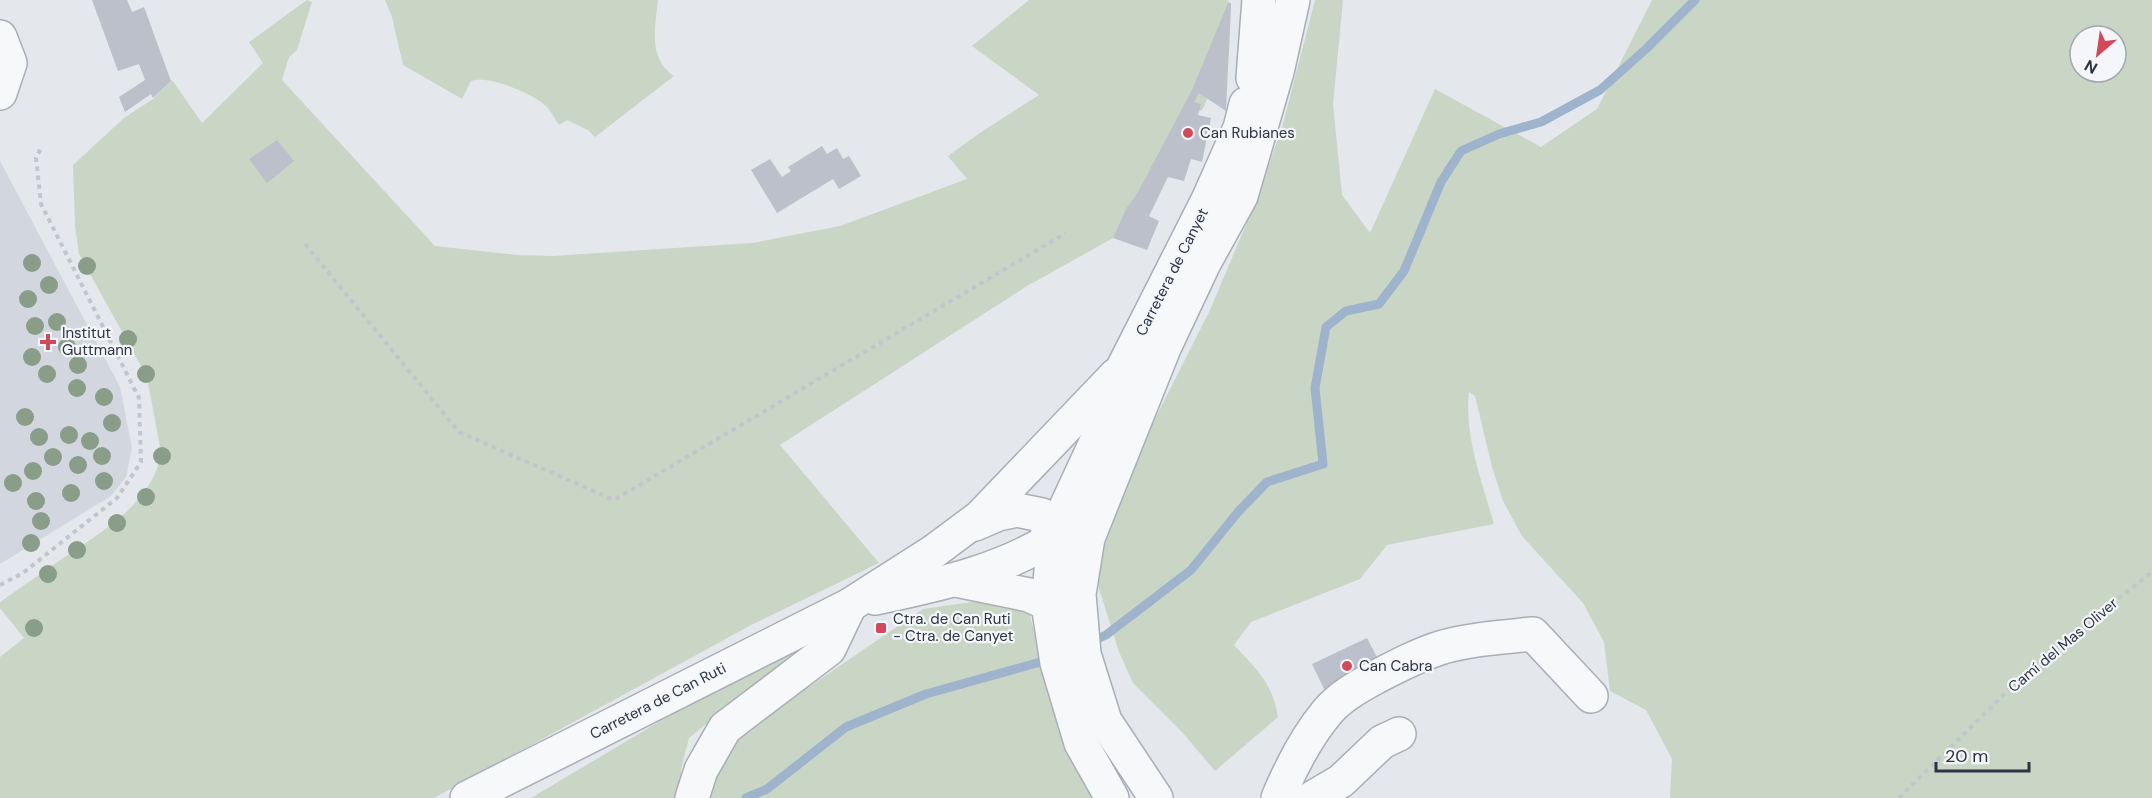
<svg xmlns="http://www.w3.org/2000/svg" width="2152" height="798" viewBox="0 0 2152 798" font-family="'DM Sans',sans-serif">
<rect width="100%" height="100%" fill="#e4e7ec"/>
<polygon fill="#d2d6de" points="0,161 120,387 132,448 126,477 111,496 0,564"/>
<g fill="#c9d6c5" fill-rule="evenodd">
<path d="M307 0 312 2 297 50 289 57 282 80 435 246 518 255 552 256 752 243 840 226 967 179 948 156 981 132 1039 95 972 46 1029 0H1227L1231 4 1229 55 1202 110 1180 116 1115 237 1027 286 780 445 879 563 753 624 434 798H0V657L24 638 0 608V602C23 586 46 570 69 554 105 530 154 500 161 453L147 377 79 254 75 226 73 165 124 118 153 99 172 80 202 123 263 63 249 42Z"/>
<path d="M385 0H658C655 27 648 59 674 76L595 137 588 130 567 120 559 125C555 119 551 111 546 106 532 93 489 75 471 81L462 99 403 65 392 17Z"/>
<path d="M1315 0H1343L1333 104 1342 195 1370 233 1435 89 1541 147 1597 109 1652 0H2152V798H1670L1672 759 1646 710 1610 691 1604 642 1583 603 1522 536 1503 501 1492 467 1475 396 1469 392C1464 436 1482 482 1494 524L1387 545 1360 579 1251 622 1234 645C1258 671 1272 682 1278 717L1215 771 1182 732 1133 683 1119 652 1096 579 1098 558 1149 431 1210 310 1248 220 1282 128ZM2080 36H2116V72H2080Z"/>
<polygon points="972,602 1004,602 1029,612 1064,743 1084,783 1094,798 700,798 722,746 923,609"/>
<polygon points="797,651 689,738 681,769 681,798 531,798 672,714"/>
</g>
<g fill="none" stroke-linecap="round" stroke-linejoin="round">
<g stroke="#9fb4cc" stroke-width="9">
<polyline points="1088,643 1106,635 1191,570 1238,512 1267,482 1323,464 1315,388 1326,327 1346,311 1379,304 1404,271 1441,182 1461,151 1499,134 1541,122 1600,90 1647,48 1695,0"/>
<polyline points="746,798 767,789 846,727 926,694 1051,659"/>
</g>
</g>
<g fill="#bbc0ca">
<polygon points="92,0 127,0 132,12 144,7 171,81 153,98 151,94 125,112 119,97 145,80 139,64 118,71"/>
<polygon points="1228,3 1231,3 1226,111 1199,93 1194,102 1201,104 1198,115 1211,118 1202,162 1191,159 1184,181 1168,177 1149,216 1159,221 1147,250 1113,238 1126,209 1138,192 1192,90"/>
<polygon points="277,140 294,161 267,183 249,159"/>
<polygon points="822,146 827,154 837,148 843,159 849,156 861,176 839,189 833,179 777,213 751,170 770,159 782,177 791,171 788,167"/>
<polygon points="1367,638 1382,667 1326,693 1312,664"/>
</g>
<g fill="none" stroke-linecap="round" stroke-linejoin="round">
<g stroke="#a9aeb7" stroke-width="36">
<g id="minor">
<polyline points="0,37 10,63 0,93"/>
<polyline points="1253,78 1259,0"/>
<polyline points="975,524 998,514 1017,510 1042,515 1060,551"/>
<polyline points="956,580 1029,595 1048,604"/>
<path d="M875 598C939 585 1015 568 1067 528"/>
<polyline points="467,798 850,605 933,552 980,517 1116,375"/>
<polyline points="692,798 701,770 725,728 829,649 850,605"/>
<polyline points="1112,798 1081,743 1057,663 1048,604 1054,538 1060,520 1098,438 1123,368 1208,200 1240,128 1246,104"/>
<polyline points="1156,798 1105,721 1084,654 1079,594 1088,538 1164,348 1204,263 1241,196 1277,72 1293,0"/>
<path d="M1278 798C1291 767 1306 737 1328 711 1341 696 1358 687 1376 677 1397 666 1420 654 1443 647 1472 639 1503 637 1533 634L1591 696"/>
<polyline points="1312,798 1341,781 1382,742 1399,734"/>
</g>
</g>
<g stroke="#c2c5cb" stroke-width="4" stroke-dasharray="4.5 4.5" stroke-linecap="butt">
<polyline points="305,244 459,432 614,500 1066,233"/>
<polyline points="0,585 23,573 117,498 141,462 139,398 41,204 36,158 41,148"/>
<polyline points="1899,798 2033,666 2152,572"/>
</g>
<use href="#minor" stroke="#f7f8fa" stroke-width="33"/>
</g>
<g fill="#899d89">
<circle cx="32" cy="263" r="9"/>
<circle cx="87" cy="266" r="9"/>
<circle cx="49" cy="285" r="9"/>
<circle cx="28" cy="299" r="9"/>
<circle cx="57" cy="322" r="9"/>
<circle cx="35" cy="326" r="9"/>
<circle cx="128" cy="339" r="9"/>
<circle cx="67" cy="347" r="9"/>
<circle cx="32" cy="357" r="9"/>
<circle cx="78" cy="365" r="9"/>
<circle cx="47" cy="374" r="9"/>
<circle cx="146" cy="374" r="9"/>
<circle cx="77" cy="388" r="9"/>
<circle cx="104" cy="397" r="9"/>
<circle cx="25" cy="417" r="9"/>
<circle cx="112" cy="423" r="9"/>
<circle cx="69" cy="435" r="9"/>
<circle cx="39" cy="437" r="9"/>
<circle cx="90" cy="441" r="9"/>
<circle cx="102" cy="456" r="9"/>
<circle cx="162" cy="456" r="9"/>
<circle cx="53" cy="457" r="9"/>
<circle cx="78" cy="465" r="9"/>
<circle cx="33" cy="471" r="9"/>
<circle cx="104" cy="481" r="9"/>
<circle cx="13" cy="483" r="9"/>
<circle cx="71" cy="493" r="9"/>
<circle cx="146" cy="497" r="9"/>
<circle cx="36" cy="501" r="9"/>
<circle cx="41" cy="521" r="9"/>
<circle cx="117" cy="523" r="9"/>
<circle cx="31" cy="543" r="9"/>
<circle cx="77" cy="550" r="9"/>
<circle cx="48" cy="574" r="9"/>
<circle cx="34" cy="628" r="9"/>
</g>
<g fill="#d1495b" stroke="#f4f6f9" stroke-width="2">
<circle cx="1188" cy="133" r="6"/>
<path d="M45 333h6v6h6v6h-6v6h-6v-6h-6v-6h6z"/>
<rect x="875" y="622" width="12" height="12" rx="3"/>
<circle cx="1347" cy="666" r="6"/>
</g>
<g text-anchor="middle" dominant-baseline="central" stroke-width="4.5" stroke-linejoin="round" paint-order="stroke">
<g font-size="15" fill="#2b3445" stroke="#f4f6f9" text-anchor="start">
<text x="1200" y="133">Can Rubianes</text>
<text x="62" y="333">Institut<tspan x="62" dy="17">Guttmann</tspan></text>
<text x="893" y="619">Ctra. de Can Ruti<tspan x="893" dy="17">- Ctra. de Canyet</tspan></text>
<text x="1359" y="666">Can Cabra</text>
</g>
<g font-size="15" fill="#2b3445" stroke="#f4f6f9">
<text transform="translate(1172 272) rotate(-63)">Carretera de Canyet</text>
<text transform="translate(2063 645) rotate(-40)">Camí del Mas Oliver</text>
<text transform="translate(658 701) rotate(-27)">Carretera de Can Ruti</text>
</g>
</g>
<g transform="translate(2098 54) rotate(209)"><circle r="28" fill="#f4f6f9" stroke="#a4a8b1" stroke-width="1.5"/>
<path d="M0-4.5L10 22L0 15L-10 22Z" fill="#d1495b"/>
<text y="-9" font-size="16" font-weight="bold" text-anchor="middle" fill="#2b3445">N</text>
</g>
<path d="M1936 762v9h93v-9" fill="none" stroke="#2b3445" stroke-width="3"/>
<text x="1945" y="762" font-size="18" fill="#2b3445" stroke="#f4f6f9" stroke-width="4.5" paint-order="stroke">20 m</text>
</svg>
